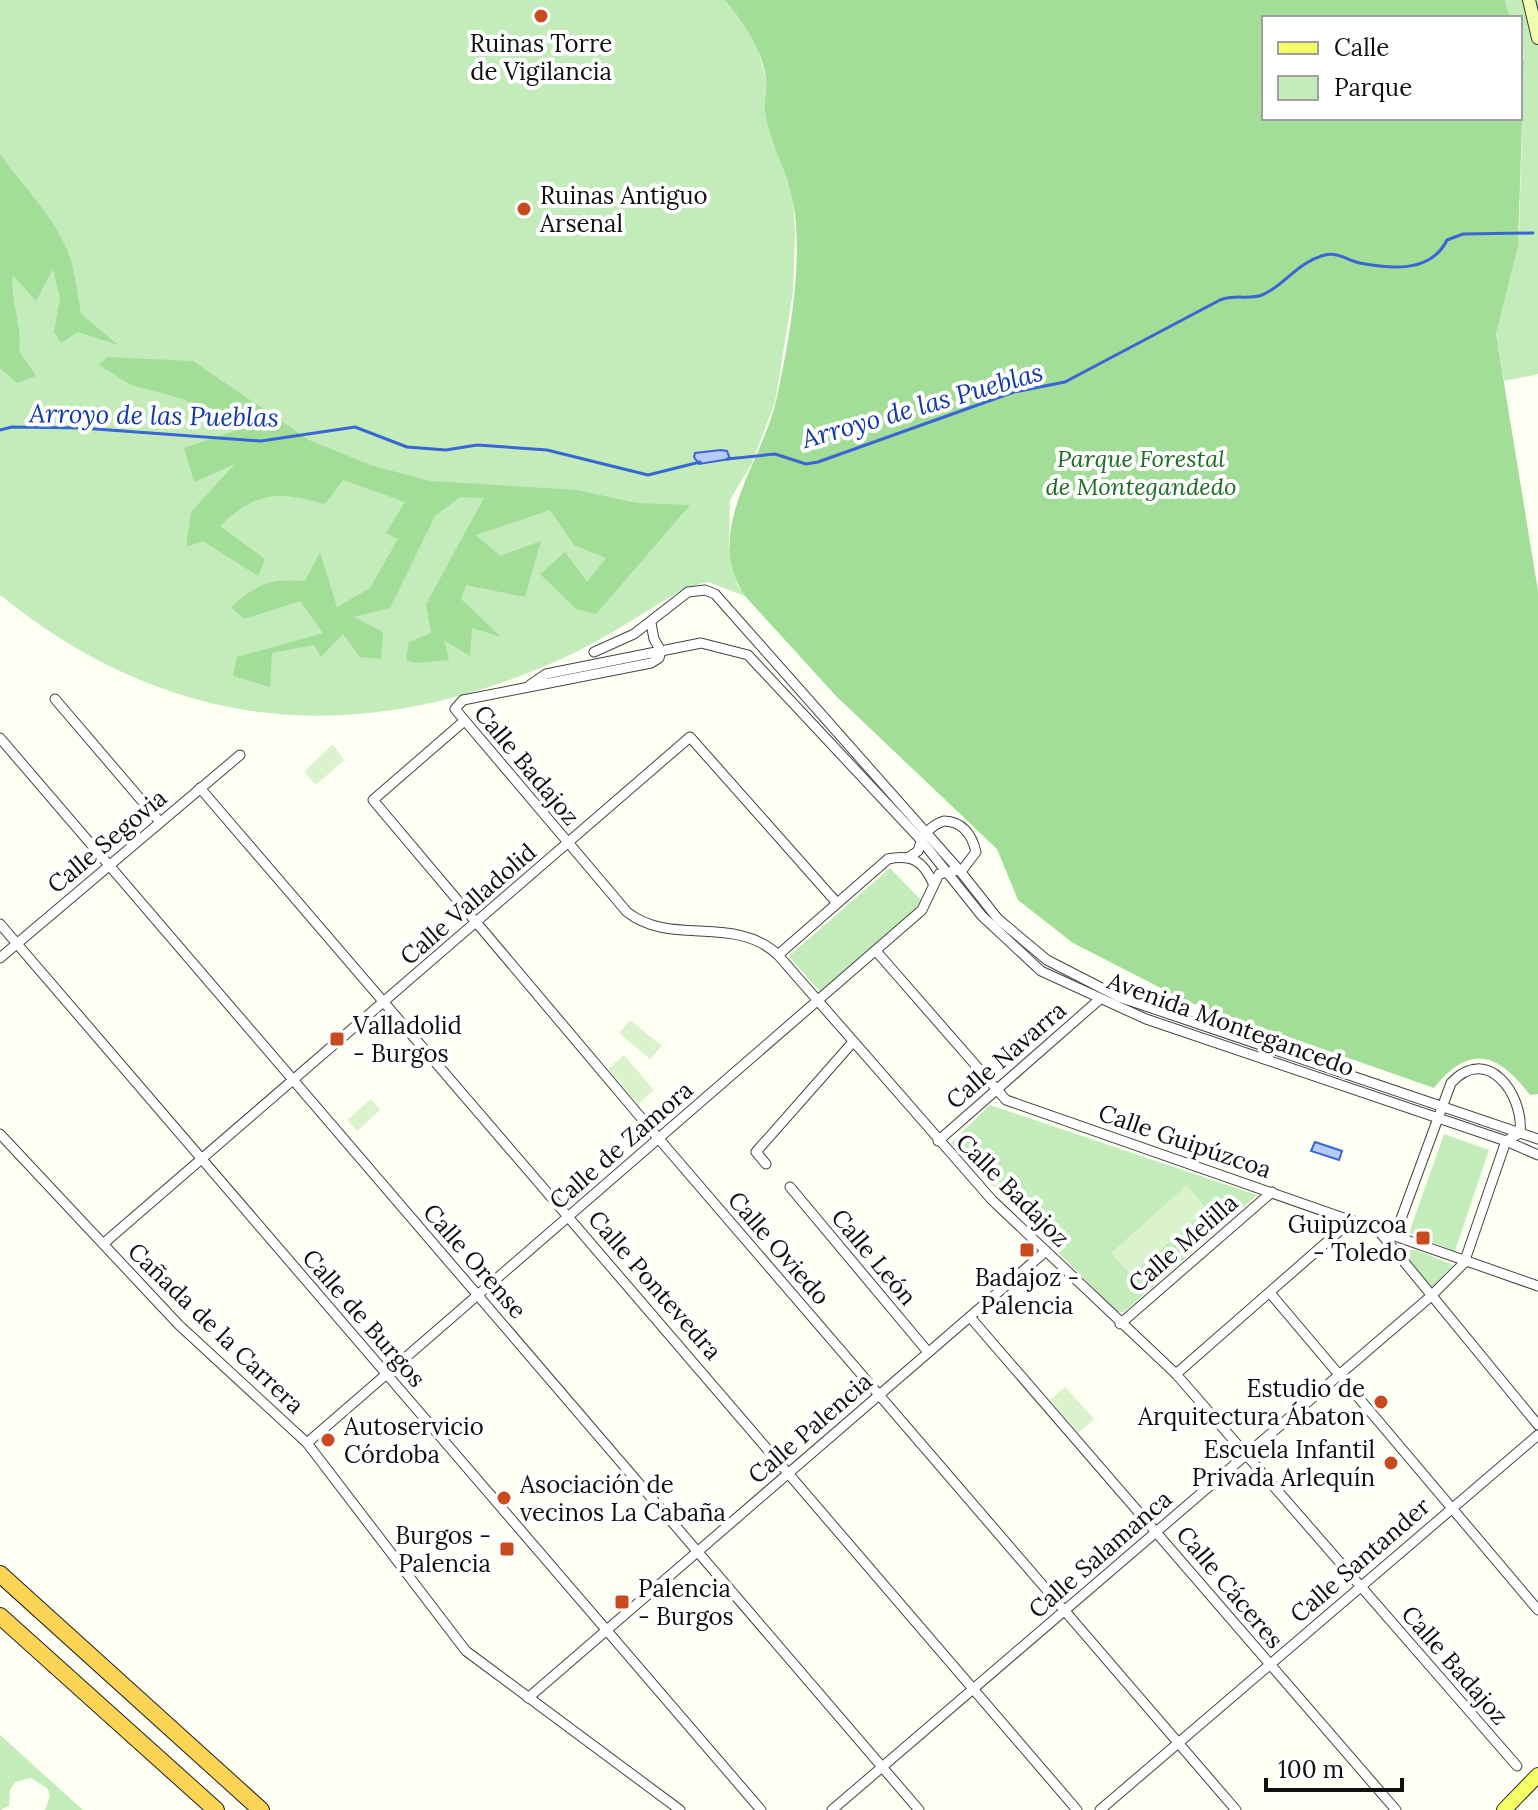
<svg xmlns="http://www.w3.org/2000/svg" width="1538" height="1810" viewBox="0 0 1538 1810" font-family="Lora,serif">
<rect width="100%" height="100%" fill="#fefff3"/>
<g fill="#c4ecba">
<path d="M0 0H725L755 38 766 80 765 110 793 198 795 232 793 292 775 402 752 463 730 500 729 546 737 584 745 596 708 582 685 588C644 612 602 641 559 660 359 749 171 734 0 595Z"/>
<polygon points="1505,0 1538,0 1538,374 1504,381 1496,334 1519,233 1524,62 1520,18 1510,18"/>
<polygon points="890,868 923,902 820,992 789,956"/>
<polygon points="990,1105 1257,1195 1124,1312 1117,1312 951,1143"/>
<polygon points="1444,1134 1489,1150 1455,1251 1409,1233"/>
<polygon points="1411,1250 1416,1250 1453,1265 1432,1288 1409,1259 1406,1254"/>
<polygon points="0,1735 83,1810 45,1810 50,1796 47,1788 31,1778 15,1782 10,1790 9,1806 0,1810"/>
</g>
<g fill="#a2de98">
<path d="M725 0H1505L1510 18H1264V118H1520V50L1524 62 1518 245 1496 334 1538 591V1094L1530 1095C1498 1053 1470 1043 1434 1088L1186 1001 1073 943 1018 900 997 849 836 696 745 596C702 531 761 465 776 401 789 344 805 255 792 197 786 168 768 139 765 110 764 100 767 89 766 79 761 46 745 25 725 0Z"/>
<path d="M0 154C25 190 60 221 72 264 76 280 78 298 81 314L118 345 78 332 61 343 54 332 60 298 53 269 36 301 13 275C10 304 23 325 19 351L36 376 17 383 0 368Z"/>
<path d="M107 357 193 361 309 440 373 466 431 481 577 490 637 503 690 505 596 614 576 609 540 574 565 552 587 582 606 558 574 545 550 510 476 535 500 556 541 541 525 597 466 585 461 599 501 637 472 628 470 656 444 640 449 660 416 663 406 660 409 642 431 633 426 604 484 498 460 497 435 516 390 608 354 617 383 632 381 659 360 657 343 634 321 657 314 645 272 653 270 687 233 676 237 657 323 633 300 601 244 619 231 607C258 584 269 578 305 581L320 552 337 607 370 588 398 539 386 533 405 502 343 480 325 504C278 491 256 491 220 526L265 559 258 576 203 541 186 547 191 512 235 464 194 482 184 448 237 430 183 399 131 385 99 365Z"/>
</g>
<g fill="#daf3cc">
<polygon points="333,744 344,760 316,785 304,772"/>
<polygon points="630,1020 662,1046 650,1059 619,1033"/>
<polygon points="624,1055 654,1090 638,1104 608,1069"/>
<polygon points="371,1099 380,1110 357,1131 347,1120"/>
<polygon points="1187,1185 1207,1210 1131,1275 1111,1253"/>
<polygon points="1065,1387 1094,1419 1078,1433 1050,1400"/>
</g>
<g fill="#b5cbf9" stroke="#3866d4" stroke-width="2">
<polygon points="721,450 727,451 730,459 699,464 694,457 695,453"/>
<polygon points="1315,1142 1342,1151 1339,1160 1311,1151"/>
</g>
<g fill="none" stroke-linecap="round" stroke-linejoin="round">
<g stroke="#3866d4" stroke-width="3">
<polyline points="0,430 12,427 82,428 261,441 355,427 407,447 446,450 477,445 547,450 648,475 700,462"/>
<path d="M727 459 775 454 806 464 818 462 1014 392 1065 382 1220 300C1235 294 1249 300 1262 295 1283 287 1297 262 1325 255 1338 252 1347 260 1360 263 1391 269 1431 273 1447 240L1463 234 1533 233"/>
</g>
<g stroke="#434343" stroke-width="11">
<g id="street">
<polyline points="651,623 654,639 661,651"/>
<path d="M661 651 659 658 651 663 463 700 455 709 627 912C671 947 735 914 778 955L992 1200 1176 1374 1517 1766"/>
<polyline points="594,652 634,634 688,592 705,590 715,594 960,871 998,919 1047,960 1119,997 1538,1139"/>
<polyline points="530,685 546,674 701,643 748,655 921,840 982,916 1041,971 1146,1019 1506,1141 1538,1155"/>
<polyline points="55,699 160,822"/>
<polyline points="463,722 373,800 659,1139 1236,1810"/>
<polyline points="0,738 919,1810"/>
<polyline points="200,788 1077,1810"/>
<polyline points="0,924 761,1810"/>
<polyline points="876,951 1006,1100 1538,1286"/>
<path d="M778 955 888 859C912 854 923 861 933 883"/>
<polyline points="0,958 240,755"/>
<polyline points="0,1134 179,1325 307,1443 466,1651 680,1810"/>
<polyline points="938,1141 1100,999"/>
<polyline points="766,1164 756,1152 853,1042"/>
<polyline points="790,1187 928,1352"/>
<polyline points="1378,1230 1538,1425"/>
<polyline points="103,1244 690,737 837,903"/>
<polyline points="1270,1293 1538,1610"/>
<polyline points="970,1317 1396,1810"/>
<polyline points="1120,1324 1272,1192"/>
<polyline points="1176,1374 1352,1220"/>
<path d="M307 1443 922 910 939 874 963 869 976 852C972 835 962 821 944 821 929 826 922 836 918 851L909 857"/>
<polyline points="528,1698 1046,1251"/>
<path d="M832 1810 1430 1297 1464 1263 1506 1141 1520 1133C1524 1094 1487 1044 1451 1083L1395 1235"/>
<polyline points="1100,1810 1538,1435"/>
</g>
</g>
<g stroke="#323232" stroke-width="14">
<polyline id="secondary" points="1529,0 1538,38"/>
</g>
<g stroke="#212121" stroke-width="16">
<polyline id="primary" points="1504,1810 1538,1775"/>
</g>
<g stroke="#212121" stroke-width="18">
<g id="highway">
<polyline points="0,1574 261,1810"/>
<polyline points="0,1616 216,1810"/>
</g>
</g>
<use href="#street" stroke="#fff" stroke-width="9"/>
<use href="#secondary" stroke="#efffae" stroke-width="12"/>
<use href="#primary" stroke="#f5fe64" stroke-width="14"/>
<use href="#highway" stroke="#fbd355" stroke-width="16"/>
</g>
<g fill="#c84b20" stroke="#fff" stroke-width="3">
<circle cx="541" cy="16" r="8"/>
<circle cx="524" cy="209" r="8"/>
<rect x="329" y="1031" width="16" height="16" rx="4"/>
<rect x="1415" y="1230" width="16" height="16" rx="4"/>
<rect x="1019" y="1242" width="16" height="16" rx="4"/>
<circle cx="1381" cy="1402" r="8"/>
<circle cx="328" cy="1440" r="8"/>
<circle cx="1391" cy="1463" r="8"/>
<circle cx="504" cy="1498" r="8"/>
<rect x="499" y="1541" width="16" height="16" rx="4"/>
<rect x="614" y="1594" width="16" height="16" rx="4"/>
</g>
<g text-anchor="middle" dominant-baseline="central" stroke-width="8" stroke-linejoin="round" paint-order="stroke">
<g font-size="24" fill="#101010" stroke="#fff" text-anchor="start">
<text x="541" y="43" text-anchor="middle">Ruinas Torre<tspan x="541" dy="28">de Vigilancia</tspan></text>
<text x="540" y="195">Ruinas Antiguo<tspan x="540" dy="28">Arsenal</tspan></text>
<text x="353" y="1025">Valladolid<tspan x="353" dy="28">- Burgos</tspan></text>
<text x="1407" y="1224" text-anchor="end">Guipúzcoa<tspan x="1407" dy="28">- Toledo</tspan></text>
<text x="1027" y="1277" text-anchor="middle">Badajoz -<tspan x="1027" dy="28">Palencia</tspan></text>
<text x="1365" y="1388" text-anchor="end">Estudio de<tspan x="1365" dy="28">Arquitectura Ábaton</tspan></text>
<text x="344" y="1426">Autoservicio<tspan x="344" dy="28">Córdoba</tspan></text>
<text x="1375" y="1449" text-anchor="end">Escuela Infantil<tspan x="1375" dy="28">Privada Arlequín</tspan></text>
<text x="520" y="1484">Asociación de<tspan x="520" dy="28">vecinos La Cabaña</tspan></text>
<text x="491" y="1535" text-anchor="end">Burgos -<tspan x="491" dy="28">Palencia</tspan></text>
<text x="638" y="1588">Palencia<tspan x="638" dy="28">- Burgos</tspan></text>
</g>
<g font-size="24" font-style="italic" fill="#1c6c23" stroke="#fff">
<text x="1141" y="458">Parque Forestal<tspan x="1141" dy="28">de Montegandedo</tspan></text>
</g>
<g font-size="24" fill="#101010" stroke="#fff">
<text transform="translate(527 765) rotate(50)">Calle Badajoz</text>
<text transform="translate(107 841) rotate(-40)">Calle Segovia</text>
<text transform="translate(468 904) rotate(-41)">Calle Valladolid</text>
<text transform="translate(1231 1024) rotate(20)">Avenida Montegancedo</text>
<text transform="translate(1006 1055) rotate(-41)">Calle Navarra</text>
<text transform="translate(1185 1141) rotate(19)">Calle Guipúzcoa</text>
<text transform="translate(621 1145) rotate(-41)">Calle de Zamora</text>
<text transform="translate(1013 1190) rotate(45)">Calle Badajoz</text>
<text transform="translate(1183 1243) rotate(-41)">Calle Melilla</text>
<text transform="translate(779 1248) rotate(49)">Calle Oviedo</text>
<text transform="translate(874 1257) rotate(50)">Calle León</text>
<text transform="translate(475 1261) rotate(49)">Calle Orense</text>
<text transform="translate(655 1285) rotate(49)">Calle Pontevedra</text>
<text transform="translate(364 1318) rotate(49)">Calle de Burgos</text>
<text transform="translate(216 1328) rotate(44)">Cañada de la Carrera</text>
<text transform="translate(810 1428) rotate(-41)">Calle Palencia</text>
<text transform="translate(1100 1554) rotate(-41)">Calle Salamanca</text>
<text transform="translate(1360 1560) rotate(-41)">Calle Santander</text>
<text transform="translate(1230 1587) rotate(50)">Calle Cáceres</text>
<text transform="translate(1455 1665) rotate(49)">Calle Badajoz</text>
</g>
<g font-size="26" font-style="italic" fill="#1239a9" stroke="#fff">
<text transform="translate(922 405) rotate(-16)">Arroyo de las Pueblas</text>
<text transform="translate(154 415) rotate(1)">Arroyo de las Pueblas</text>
</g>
</g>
<rect x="1262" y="16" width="260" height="104" fill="#ffffff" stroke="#9f9f9f" stroke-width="2"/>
<rect x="1278" y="42" width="40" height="12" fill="#f5fe64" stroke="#9f9f9f" stroke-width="2"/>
<text x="1334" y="56" font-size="24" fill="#101010">Calle</text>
<rect x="1278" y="76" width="40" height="24" fill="#c4ecba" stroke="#9f9f9f" stroke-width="2"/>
<text x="1334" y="96" font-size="24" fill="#101010">Parque</text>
<path d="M1266 1778v12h136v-12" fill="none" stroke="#101010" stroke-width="4"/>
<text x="1278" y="1778" font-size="24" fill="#101010" stroke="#ffffff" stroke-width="6" paint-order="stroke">100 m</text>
</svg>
